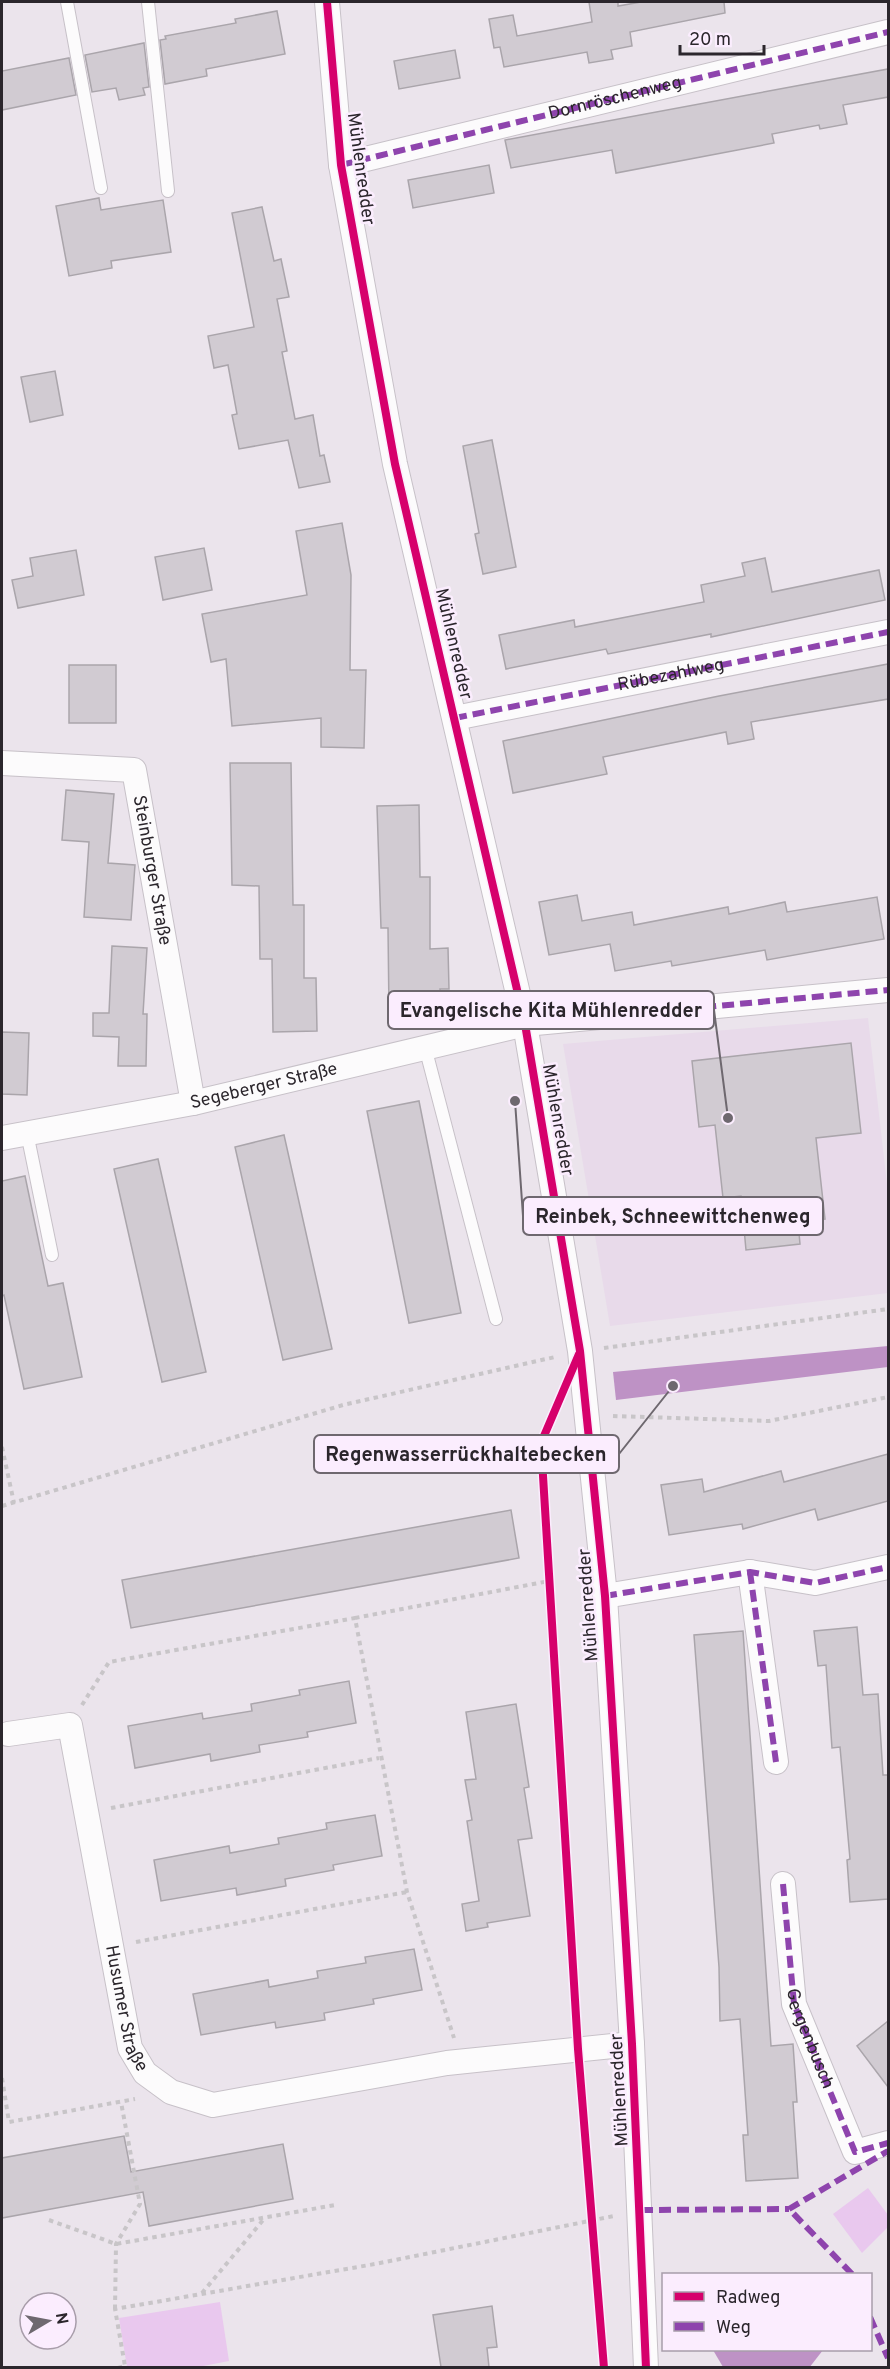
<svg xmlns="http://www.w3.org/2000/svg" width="890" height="2369" viewBox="0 0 890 2369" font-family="Overpass,sans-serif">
<rect width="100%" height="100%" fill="#ebe4ec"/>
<polygon fill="#e8daea" points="868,1018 888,1193 888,1293 610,1326 563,1044"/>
<g fill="#e9c8ee">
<polygon points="868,2188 888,2215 888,2227 862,2253 833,2214"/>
<polygon points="220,2302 229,2361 198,2367 127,2367 119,2318"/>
</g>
<g fill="#be92c5">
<polygon points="888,1346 888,1367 616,1400 613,1372"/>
<polygon points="713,2350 823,2350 809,2368 723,2367"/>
</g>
<g fill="#d1cbd2" stroke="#aaa5ab" stroke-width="1.5">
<polygon points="589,2 618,2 618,6 641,2 724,2 725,13 630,32 632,46 611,50 613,59 589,63 587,52 504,67 500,47 494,48 489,19 513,15 517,36 550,30 592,22"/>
<polygon points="277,11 285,54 206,69 207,76 165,84 160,40 166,39 165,36 236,23 235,19"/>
<polygon points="144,43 149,87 143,88 145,95 119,100 116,88 92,92 85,55"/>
<polygon points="455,50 460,78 399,89 394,61"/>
<polygon points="69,58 76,95 2,110 2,71"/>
<polygon points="888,69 888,97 843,105 847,124 820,129 819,125 772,134 774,143 616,173 612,150 511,168 505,140"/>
<polygon points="489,165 494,193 413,208 408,180"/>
<polygon points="99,198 101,210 163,200 171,252 111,261 112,268 69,276 56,206"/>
<polygon points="262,207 274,261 281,259 289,297 277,299 287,351 282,352 295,419 313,415 320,456 324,455 330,482 299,488 288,440 239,449 232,415 237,414 228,365 214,368 208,336 254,327 232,213"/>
<polygon points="55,371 63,415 30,422 21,377"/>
<polygon points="492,440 516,567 483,574 475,534 479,533 463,446"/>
<polygon points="342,523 351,575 350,670 366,670 364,748 321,747 321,718 232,726 226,659 211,662 202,614 307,595 296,531"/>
<polygon points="204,548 212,590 163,600 155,557"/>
<polygon points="76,550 84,595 18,608 12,580 33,576 30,558"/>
<polygon points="765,558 772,592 879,570 885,600 711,637 711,634 608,654 606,649 506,669 499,635 574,620 575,627 704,602 701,585 745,576 742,563"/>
<polygon points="888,664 888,699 751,722 754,739 728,744 726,732 603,757 607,774 513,793 503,741 719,696"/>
<rect x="69" y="665" width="47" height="58"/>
<polygon points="230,763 291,763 293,905 304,905 304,978 316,978 317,1031 273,1032 272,959 260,959 259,886 232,885"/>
<polygon points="66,790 114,794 108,863 135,865 131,920 84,917 89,842 62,840"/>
<polygon points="419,805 420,877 430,877 430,949 448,948 449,989 440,989 441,1011 389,1012 388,928 381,928 377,806"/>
<polygon points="577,895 582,921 632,912 634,925 728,907 729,914 785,902 787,912 877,897 884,939 767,960 765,950 672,966 671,961 615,971 610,944 549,955 539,902"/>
<polygon points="112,946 147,948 143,1014 147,1014 146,1066 118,1066 119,1037 93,1036 93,1013 109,1013"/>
<polygon points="2,1032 29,1033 27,1095 2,1094"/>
<polygon points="851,1043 861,1133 816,1138 825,1219 798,1222 800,1244 746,1250 741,1196 723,1198 715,1125 699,1127 692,1061"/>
<polygon points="419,1101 461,1313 409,1323 367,1111"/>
<polygon points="284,1135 332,1349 283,1360 235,1147"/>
<polygon points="158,1159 206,1372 162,1382 114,1169"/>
<polygon points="25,1176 48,1286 63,1283 82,1377 24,1389 4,1295 2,1296 2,1181"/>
<polygon points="888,1454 888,1501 818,1520 815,1509 743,1529 742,1524 669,1535 661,1485 702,1479 704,1492 781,1471 784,1482"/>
<polygon points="511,1510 519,1558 131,1628 122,1580"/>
<polygon points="857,1627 863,1695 878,1694 883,1775 888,1775 888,1899 850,1902 847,1860 850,1859 840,1747 832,1748 826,1665 818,1666 814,1631"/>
<polygon points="743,1631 771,2046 793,2044 797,2102 793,2102 798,2178 746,2181 743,2135 748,2135 740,2019 720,2021 719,1967 694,1635"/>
<polygon points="349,1681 356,1723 307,1732 308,1737 259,1745 260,1752 211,1761 210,1754 135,1768 128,1726 202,1713 203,1719 252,1711 251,1704 300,1695 299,1690"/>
<polygon points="516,1704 529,1787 524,1788 532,1838 518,1840 530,1916 487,1923 488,1927 466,1931 462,1904 479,1901 467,1821 472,1820 465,1780 476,1779 466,1712"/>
<polygon points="375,1815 382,1856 333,1865 334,1870 285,1879 286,1886 237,1895 236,1888 161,1901 154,1860 229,1846 230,1853 279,1844 278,1838 327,1829 326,1823"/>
<polygon points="414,1949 422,1990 373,1999 374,2004 324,2013 325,2020 276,2028 275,2022 201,2035 193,1994 268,1980 269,1987 318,1978 317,1971 366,1963 365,1957"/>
<polygon points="888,2021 888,2087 857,2046"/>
<polygon points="124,2136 131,2172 283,2144 293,2199 149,2226 143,2192 2,2218 2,2158"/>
<polygon points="492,2306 497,2347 487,2348 489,2367 441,2367 433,2315"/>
</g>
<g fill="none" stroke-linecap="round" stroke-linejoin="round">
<g stroke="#c7c1c8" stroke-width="14">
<g id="lane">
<polyline points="67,2 101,188"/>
<polyline points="148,2 168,191"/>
<polyline points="425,1047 496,1319"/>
<polyline points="27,1133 52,1255"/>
</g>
</g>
<g stroke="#c7c1c8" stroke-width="26">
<g id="street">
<polyline points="327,2 341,165 395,464 525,1024 580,1351 605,1596 632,2044 646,2368"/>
<polyline points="341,165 888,32"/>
<path id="s1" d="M455 718 888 632"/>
<path id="s2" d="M2 763 134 770 193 1103"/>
<path id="s3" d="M2 1138 193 1103 525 1024 888 990"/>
<polyline points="750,1572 776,1762"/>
<polyline points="605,1596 750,1572 815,1583 888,1567"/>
<path id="s4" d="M8 1734 70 1725 130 2048 145 2073 171 2092 213 2105 447 2063 632 2044"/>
<path id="s5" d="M783 1884 794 2004 855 2152 888 2143"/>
</g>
</g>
<g stroke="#c8c5c8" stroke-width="4" stroke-dasharray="4.5 4.5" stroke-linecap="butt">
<polyline points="604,1348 888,1309"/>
<polyline points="613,1416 769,1421 888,1397"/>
<polyline points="2,1447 14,1503"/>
<polyline points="2,1506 343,1405 555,1357"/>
<polyline points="355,1618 549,1581"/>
<polyline points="82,1705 109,1662 355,1618 407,1892 454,2038"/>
<polyline points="111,1808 379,1758"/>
<polyline points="136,1942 407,1892"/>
<polyline points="2,2078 9,2122 135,2099"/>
<polyline points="49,2220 116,2244 335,2205"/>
<polyline points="202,2293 264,2219"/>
<polyline points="115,2309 116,2244 140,2204 121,2102"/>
<polyline points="118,2368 125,2366 115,2309 375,2264 614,2216"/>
</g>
<use href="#lane" stroke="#fcfbfc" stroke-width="12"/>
<use href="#street" stroke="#fcfbfc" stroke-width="24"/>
<g stroke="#8e44ad" stroke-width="6" stroke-dasharray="12 6" stroke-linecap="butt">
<path id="s6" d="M341 165 888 32"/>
<polyline points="455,718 888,632"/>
<polyline points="525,1024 888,990"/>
<polyline points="750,1572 776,1762"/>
<polyline points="605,1596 750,1572 815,1583 888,1567"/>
<polyline points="783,1884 794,2004 855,2152 888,2143"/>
<polyline points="641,2210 789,2209"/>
<polyline points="852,2274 789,2209 888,2151"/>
<polyline points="870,2317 888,2358"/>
</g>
<g stroke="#fbedfe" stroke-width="11">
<g id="cycleway">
<polyline points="327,2 341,165 395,464 525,1024 580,1351 605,1596 632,2044 646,2368"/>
<polyline points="579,1354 541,1443 578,2049 604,2368"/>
</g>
</g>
<use href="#cycleway" stroke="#d6006c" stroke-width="8"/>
</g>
<g text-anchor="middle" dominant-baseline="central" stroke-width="5" stroke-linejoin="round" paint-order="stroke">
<g font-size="18" fill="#2b262c" stroke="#fbedfe">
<text stroke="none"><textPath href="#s6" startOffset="282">Dornröschenweg</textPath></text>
<text transform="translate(360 169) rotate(82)">Mühlenredder</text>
<text transform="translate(453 644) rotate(77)">Mühlenredder</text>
<text stroke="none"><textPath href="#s1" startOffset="220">Rübezahlweg</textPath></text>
<text stroke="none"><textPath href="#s2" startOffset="234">Steinburger Straße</textPath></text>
<text stroke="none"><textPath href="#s3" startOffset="267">Segeberger Straße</textPath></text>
<text transform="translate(557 1120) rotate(80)">Mühlenredder</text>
<text transform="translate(589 1605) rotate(-94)">Mühlenredder</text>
<text stroke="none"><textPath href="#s4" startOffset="352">Husumer Straße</textPath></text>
<text stroke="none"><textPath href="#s5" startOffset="158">Gergenbusch</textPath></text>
<text transform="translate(620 2090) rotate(-93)">Mühlenredder</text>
</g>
</g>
<path fill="none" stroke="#6e686f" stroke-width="2" d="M728 1118L714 1010M515 1101L523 1216M673 1386L619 1454"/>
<g fill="#6e686f" stroke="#fbedfe" stroke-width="2">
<circle cx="728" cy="1118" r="6"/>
<circle cx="515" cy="1101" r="6"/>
<circle cx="673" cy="1386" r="6"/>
</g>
<g fill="#fbedfe" stroke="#6e686f" stroke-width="2">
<rect x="388" y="991" width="326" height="38" rx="6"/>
<rect x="523" y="1197" width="300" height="38" rx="6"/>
<rect x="314" y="1435" width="305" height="38" rx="6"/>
</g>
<g font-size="20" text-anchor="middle" font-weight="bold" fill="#2b262c">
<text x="551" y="1017">Evangelische Kita Mühlenredder</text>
<text x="673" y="1223">Reinbek, Schneewittchenweg</text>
<text x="466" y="1461">Regenwasserrückhaltebecken</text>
</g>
<rect width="890" height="2369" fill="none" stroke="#2b262c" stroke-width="6"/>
<rect x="662" y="2273" width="210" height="78" fill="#fbedfe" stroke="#a89daa" stroke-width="1.5"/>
<rect x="674" y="2292" width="30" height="9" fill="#d6006c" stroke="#a89daa" stroke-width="1.5"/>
<text x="716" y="2303" font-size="18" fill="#2b262c">Radweg</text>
<rect x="674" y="2322" width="30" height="9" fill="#8e44ad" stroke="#a89daa" stroke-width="1.5"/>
<text x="716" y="2333" font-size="18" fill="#2b262c">Weg</text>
<g transform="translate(48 2321) rotate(80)"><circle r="28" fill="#fbedfe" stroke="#a89daa" stroke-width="1.5"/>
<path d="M0-4.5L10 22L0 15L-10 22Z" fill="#6e686f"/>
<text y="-9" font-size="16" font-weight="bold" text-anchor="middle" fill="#2b262c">N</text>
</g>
<path d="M680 45v9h84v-9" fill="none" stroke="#2b262c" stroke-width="3"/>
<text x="689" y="45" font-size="18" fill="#2b262c" stroke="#fbedfe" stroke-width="4.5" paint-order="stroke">20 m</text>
</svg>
